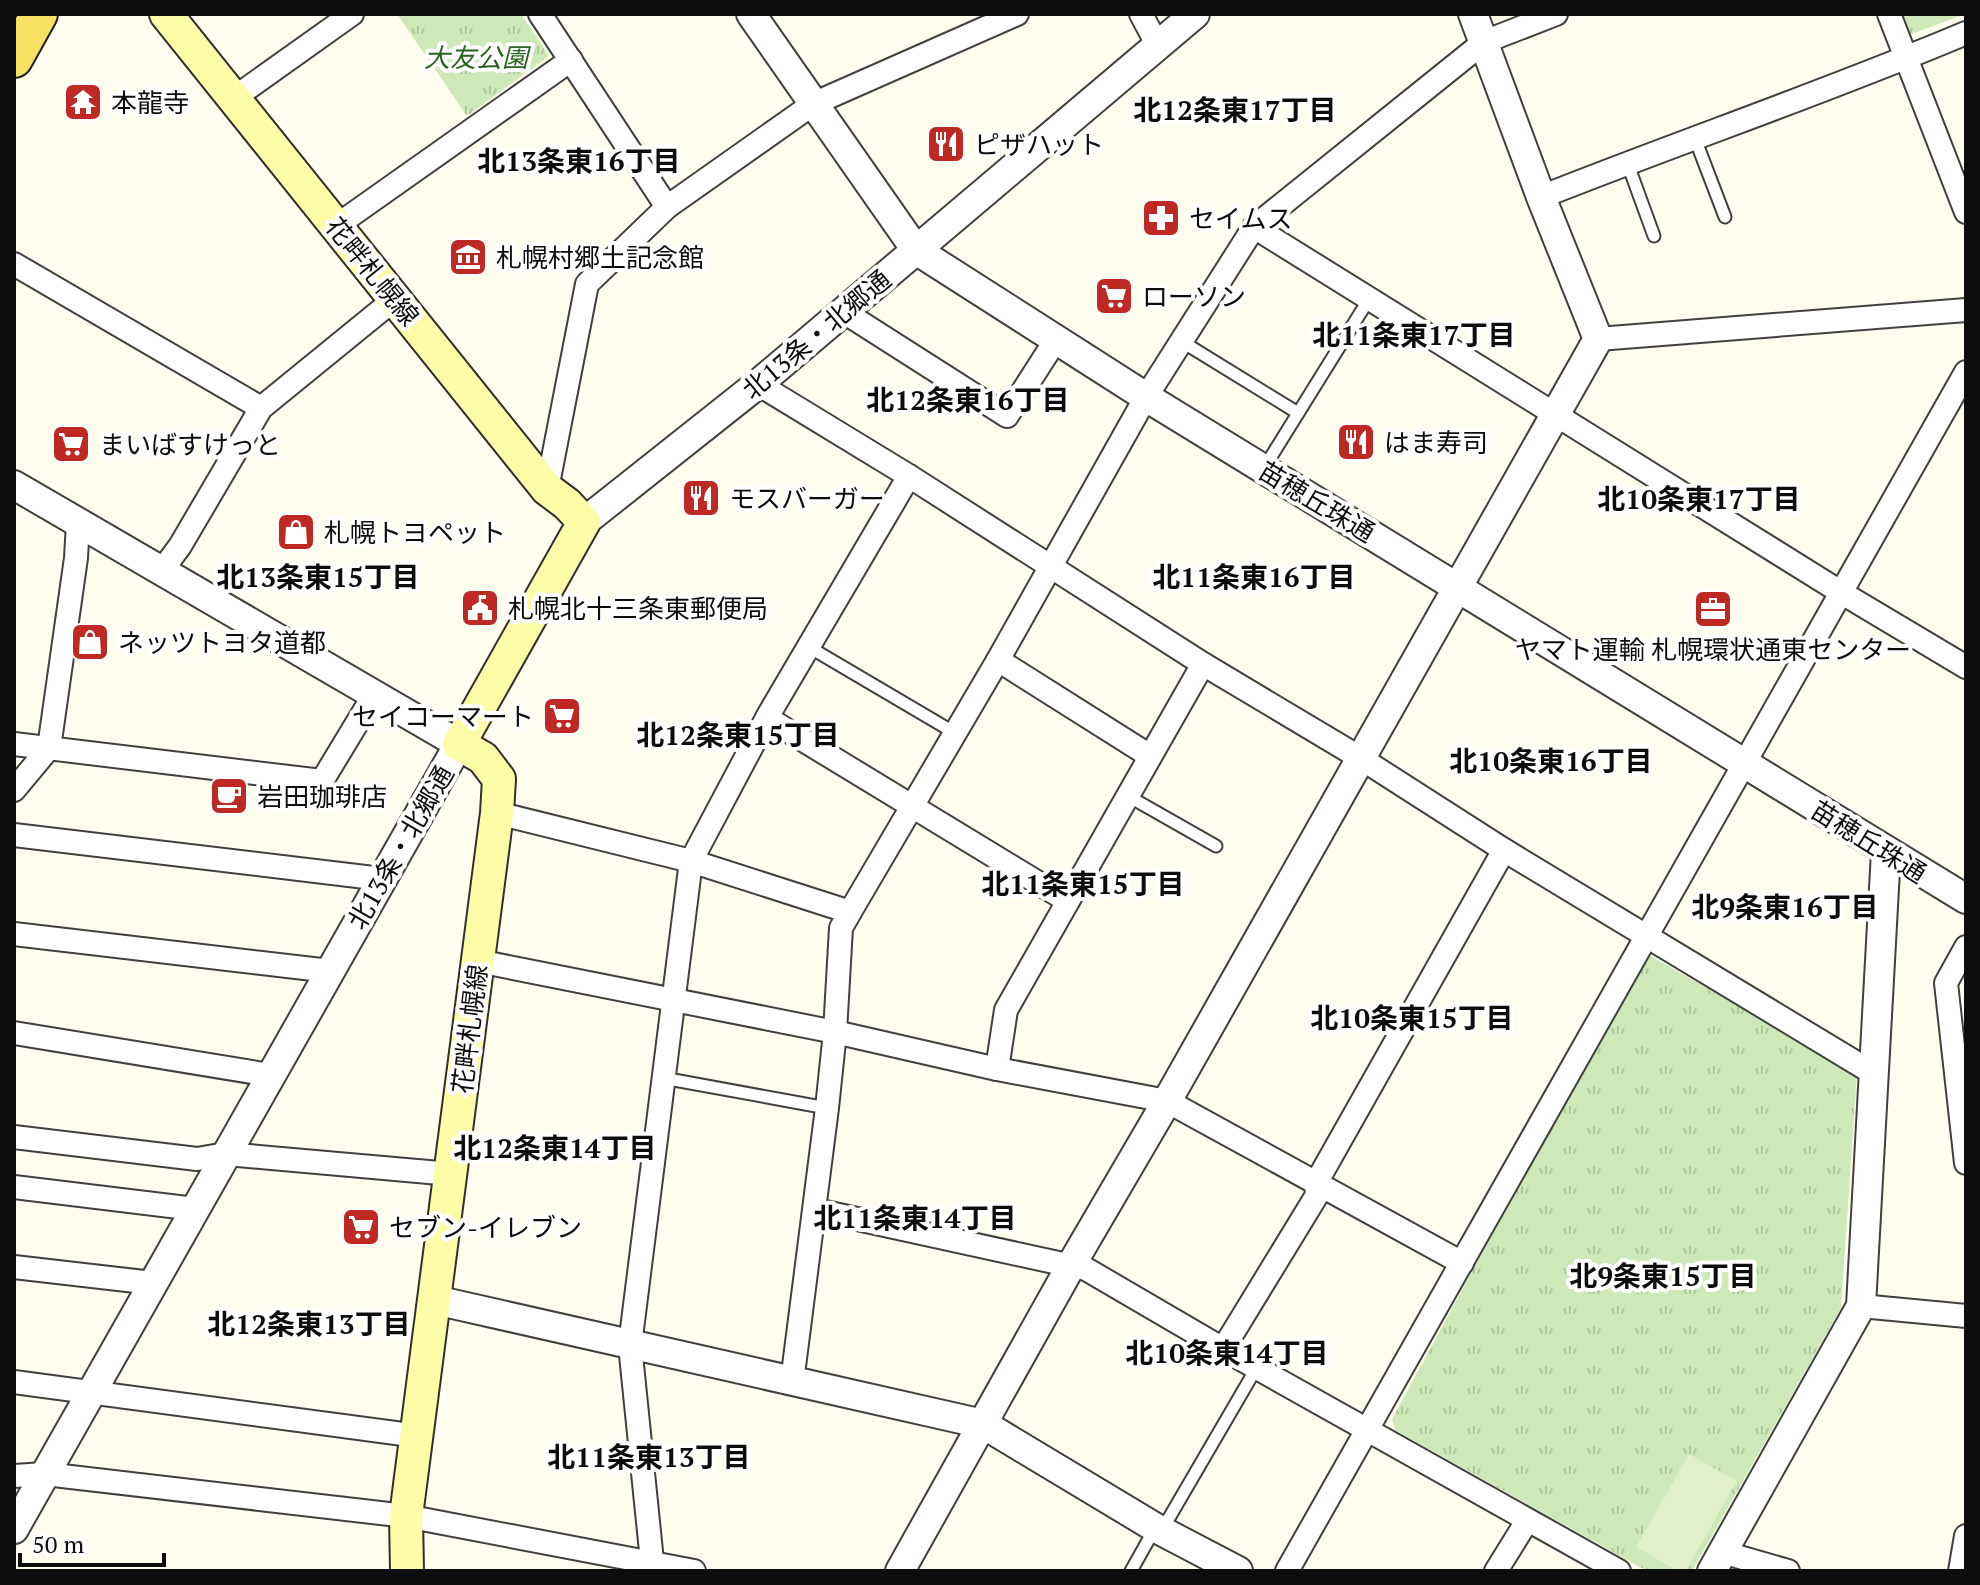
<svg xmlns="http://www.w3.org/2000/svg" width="1980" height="1585" viewBox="0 0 1980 1585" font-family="'PT Serif','Noto Sans JP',serif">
<defs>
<pattern id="park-tufts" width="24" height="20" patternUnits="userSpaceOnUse" patternTransform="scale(2)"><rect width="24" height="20" fill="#cde9b7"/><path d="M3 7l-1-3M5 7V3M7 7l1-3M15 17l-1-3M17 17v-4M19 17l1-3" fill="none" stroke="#afc79c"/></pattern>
</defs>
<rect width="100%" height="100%" fill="#fffded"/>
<g fill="url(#park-tufts)">
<polygon points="397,14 521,14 549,56 467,116"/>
<polygon points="1901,14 1965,14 1909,35"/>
<polygon points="1645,953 1857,1073 1841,1308 1692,1571 1647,1571 1395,1430 1392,1419"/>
</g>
<polygon fill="#e0f0c9" points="1689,1454 1737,1481 1686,1571 1678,1571 1636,1547"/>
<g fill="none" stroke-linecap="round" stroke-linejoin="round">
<g stroke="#404040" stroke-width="15">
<g id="service">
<polyline points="1694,136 1725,217"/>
<polyline points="1627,162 1654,236"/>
<polyline points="1181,341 1298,413"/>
<polyline points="1264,468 1369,299"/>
<polyline points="809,647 955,733"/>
<polyline points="1128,796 1216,846"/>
<polyline points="663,1078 827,1108"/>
<polyline points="1162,1530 1257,1367"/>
<polyline points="1131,1571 1154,1530"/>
</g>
</g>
<g stroke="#404040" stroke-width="26">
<g id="minor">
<polyline points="540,14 667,207"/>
<polyline points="1141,14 1158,46"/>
<polyline points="1889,14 1966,212"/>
<polyline points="234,98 352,14"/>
<path d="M1541 197C1682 141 1826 92 1966 33"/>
<polyline points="336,226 571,60"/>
<polyline points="1254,227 1842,593 1966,667"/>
<polyline points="14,264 261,408"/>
<polyline points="844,312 1007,416 1057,338"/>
<polyline points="1598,339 1966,310"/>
<polyline points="758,384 909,476 1203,664 1362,759 1504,850 1873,1073"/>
<polyline points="547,489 587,284 667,207 813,104 1017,14"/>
<polyline points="163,569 180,546 261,408 396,298"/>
<polyline points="998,660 1150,756"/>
<polyline points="767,718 1068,901"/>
<polyline points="14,744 322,781 374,695"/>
<polyline points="14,790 49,748 76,558 78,522"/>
<polyline points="497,813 691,861 850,912"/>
<polyline points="14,835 382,879"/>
<polyline points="14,934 330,971"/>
<polyline points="1966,947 1946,983 1966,1163"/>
<polyline points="478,961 835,1032 997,1069 1167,1101 1462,1263"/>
<polyline points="14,1033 270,1075"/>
<polyline points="997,1069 1006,1010 1203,664"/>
<polyline points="14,1137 197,1159 226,1154 451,1174"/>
<polyline points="14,1187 195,1209"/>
<polyline points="816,1210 1086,1269 1223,1349 1619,1571"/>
<polyline points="14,1267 153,1283"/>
<polyline points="1861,1306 1966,1316"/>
<polyline points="1223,1349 1317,1195 1316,1183 1504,850"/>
<polyline points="14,1382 418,1436"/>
<polyline points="792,1382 827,1108 835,1032 841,928 850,912 998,660 1146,397 1254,227 1484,42 1556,14"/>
<polyline points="14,1476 45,1474 406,1516 694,1571"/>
<polyline points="1722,1552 1788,1571"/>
<polyline points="653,1571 630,1345 691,861 769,714 909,476"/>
<polyline points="1287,1571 1966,372"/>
<polyline points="1496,1571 1527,1521"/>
<polyline points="1960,1571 1966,1536"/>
</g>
</g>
<g stroke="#404040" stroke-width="32">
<g id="tertiary">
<polyline points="751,14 916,250 1146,397 1966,899"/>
<polyline points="14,485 459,744 14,1529"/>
<polyline points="584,522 758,384 1195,14"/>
<polyline points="435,1300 983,1424 1156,1528 1238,1571"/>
<polyline points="900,1571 1077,1255 1167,1101 1598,339 1541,197 1473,14"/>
<polyline points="1712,1571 1861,1306 1886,852"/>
</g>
</g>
<g stroke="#2f2f2f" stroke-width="36">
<polyline id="secondary" points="166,14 547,489 567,504 584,522 459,744 483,758 499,779 497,813 406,1516 407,1571"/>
</g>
<g stroke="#1e1e1e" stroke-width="40">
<polyline id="primary" points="14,59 39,14"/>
</g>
<use href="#service" stroke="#fff" stroke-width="11"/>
<use href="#minor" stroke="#fff" stroke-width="22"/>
<use href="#tertiary" stroke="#fff" stroke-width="28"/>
<use href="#secondary" stroke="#fffca8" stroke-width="32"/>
<use href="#primary" stroke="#f9e163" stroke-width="36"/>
</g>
<defs>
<g id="temple-square" transform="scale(2)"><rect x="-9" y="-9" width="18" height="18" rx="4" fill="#be2924" stroke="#fff"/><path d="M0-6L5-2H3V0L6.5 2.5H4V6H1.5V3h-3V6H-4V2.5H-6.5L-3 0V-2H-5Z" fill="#fff"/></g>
<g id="restaurant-square" transform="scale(2)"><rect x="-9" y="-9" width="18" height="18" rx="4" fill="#be2924" stroke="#fff"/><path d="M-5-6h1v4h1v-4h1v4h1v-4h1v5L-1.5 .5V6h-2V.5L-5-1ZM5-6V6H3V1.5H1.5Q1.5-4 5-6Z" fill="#fff"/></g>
<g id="pharmacy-square" transform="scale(2)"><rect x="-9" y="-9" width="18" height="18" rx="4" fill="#be2924" stroke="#fff"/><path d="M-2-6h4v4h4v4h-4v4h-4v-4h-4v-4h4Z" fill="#fff"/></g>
<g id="museum-square" transform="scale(2)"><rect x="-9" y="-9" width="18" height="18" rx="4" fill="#be2924" stroke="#fff"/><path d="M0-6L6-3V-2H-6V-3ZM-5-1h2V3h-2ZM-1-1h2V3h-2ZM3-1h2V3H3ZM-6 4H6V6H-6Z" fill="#fff"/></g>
<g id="supermarket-square" transform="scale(2)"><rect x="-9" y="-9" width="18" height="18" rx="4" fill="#be2924" stroke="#fff"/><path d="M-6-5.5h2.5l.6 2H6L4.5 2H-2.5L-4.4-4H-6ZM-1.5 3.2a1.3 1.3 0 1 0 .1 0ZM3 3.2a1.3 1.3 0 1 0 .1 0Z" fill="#fff"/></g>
<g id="shop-square" transform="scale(2)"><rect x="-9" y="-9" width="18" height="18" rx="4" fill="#be2924" stroke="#fff"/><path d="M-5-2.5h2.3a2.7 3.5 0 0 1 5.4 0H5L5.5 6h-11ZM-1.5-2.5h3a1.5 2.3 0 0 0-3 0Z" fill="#fff"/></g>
<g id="civic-square" transform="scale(2)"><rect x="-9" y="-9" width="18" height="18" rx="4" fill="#be2924" stroke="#fff"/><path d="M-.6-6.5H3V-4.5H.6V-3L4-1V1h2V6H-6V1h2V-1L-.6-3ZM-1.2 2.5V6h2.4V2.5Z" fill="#fff"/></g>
<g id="office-square" transform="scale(2)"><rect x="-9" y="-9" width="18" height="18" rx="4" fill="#be2924" stroke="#fff"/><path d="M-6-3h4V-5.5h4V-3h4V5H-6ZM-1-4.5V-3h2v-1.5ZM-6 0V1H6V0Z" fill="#fff"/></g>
<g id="cafe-square" transform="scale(2)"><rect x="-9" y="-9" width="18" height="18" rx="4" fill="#be2924" stroke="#fff"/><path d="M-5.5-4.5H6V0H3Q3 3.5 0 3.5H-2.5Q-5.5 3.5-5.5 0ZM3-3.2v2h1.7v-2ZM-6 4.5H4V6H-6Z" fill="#fff"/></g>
</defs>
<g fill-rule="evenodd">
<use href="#temple-square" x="83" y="102"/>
<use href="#restaurant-square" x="946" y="144"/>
<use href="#pharmacy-square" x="1161" y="218"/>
<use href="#museum-square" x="468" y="257"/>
<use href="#supermarket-square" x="1114" y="296"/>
<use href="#restaurant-square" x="1356" y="442"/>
<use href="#supermarket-square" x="71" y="444"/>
<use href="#restaurant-square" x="701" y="498"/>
<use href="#shop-square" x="296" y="532"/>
<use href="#civic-square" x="480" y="608"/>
<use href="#office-square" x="1713" y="609"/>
<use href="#shop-square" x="90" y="642"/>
<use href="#supermarket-square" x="562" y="716"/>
<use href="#cafe-square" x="229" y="796"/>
<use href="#supermarket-square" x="361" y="1227"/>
</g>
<g text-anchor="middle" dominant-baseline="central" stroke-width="8" stroke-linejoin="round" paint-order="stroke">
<g font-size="26" font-style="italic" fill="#26651d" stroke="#fff">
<text x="476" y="57">大友公園</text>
</g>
<g font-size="26" fill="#0d0d0d" stroke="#fff" text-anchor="start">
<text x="111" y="102">本龍寺</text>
<text x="974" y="144">ピザハット</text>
<text x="1189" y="218">セイムス</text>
<text x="496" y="257">札幌村郷土記念館</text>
<text x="1142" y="296">ローソン</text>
<text x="1384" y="442">はま寿司</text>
<text x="99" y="444">まいばすけっと</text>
<text x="729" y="498">モスバーガー</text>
<text x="324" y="532">札幌トヨペット</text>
<text x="508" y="608">札幌北十三条東郵便局</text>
<text x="118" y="642">ネッツトヨタ道都</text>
<text x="1713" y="649" text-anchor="middle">ヤマト運輸 札幌環状通東センター</text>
<text x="534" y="716" text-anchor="end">セイコーマート</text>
<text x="257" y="796">岩田珈琲店</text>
<text x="389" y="1227">セブン-イレブン</text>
</g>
<g font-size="26" fill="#0d0d0d" stroke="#fff">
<text transform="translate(373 271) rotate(51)">花畔札幌線</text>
<text transform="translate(816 334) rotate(-40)">北13条・北郷通</text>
<text transform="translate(1317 501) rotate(31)">苗穂丘珠通</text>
<text transform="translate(1869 841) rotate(32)">苗穂丘珠通</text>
<text transform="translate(400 847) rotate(-60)">北13条・北郷通</text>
<text transform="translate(469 1029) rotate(-83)">花畔札幌線</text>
</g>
<g font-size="28" font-weight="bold" fill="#0d0d0d" stroke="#fff">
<text x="1235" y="109">北12条東17丁目</text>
<text x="579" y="160">北13条東16丁目</text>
<text x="1414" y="334">北11条東17丁目</text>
<text x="968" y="399">北12条東16丁目</text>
<text x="1699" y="498">北10条東17丁目</text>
<text x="318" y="576">北13条東15丁目</text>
<text x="1254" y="576">北11条東16丁目</text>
<text x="738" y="734">北12条東15丁目</text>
<text x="1551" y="760">北10条東16丁目</text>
<text x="1083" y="883">北11条東15丁目</text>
<text x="1785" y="906">北9条東16丁目</text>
<text x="1412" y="1017">北10条東15丁目</text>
<text x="555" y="1147">北12条東14丁目</text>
<text x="915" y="1217">北11条東14丁目</text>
<text x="1663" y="1275">北9条東15丁目</text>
<text x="309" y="1323">北12条東13丁目</text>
<text x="1227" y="1352">北10条東14丁目</text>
<text x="649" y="1456">北11条東13丁目</text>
</g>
</g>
<rect width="1980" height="1585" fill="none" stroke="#0d0d0d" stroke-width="32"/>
<path d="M20 1553v12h144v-12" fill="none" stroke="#0d0d0d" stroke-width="4"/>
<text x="32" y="1553" font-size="24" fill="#0d0d0d" stroke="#ffffff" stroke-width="6" paint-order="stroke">50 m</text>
</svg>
